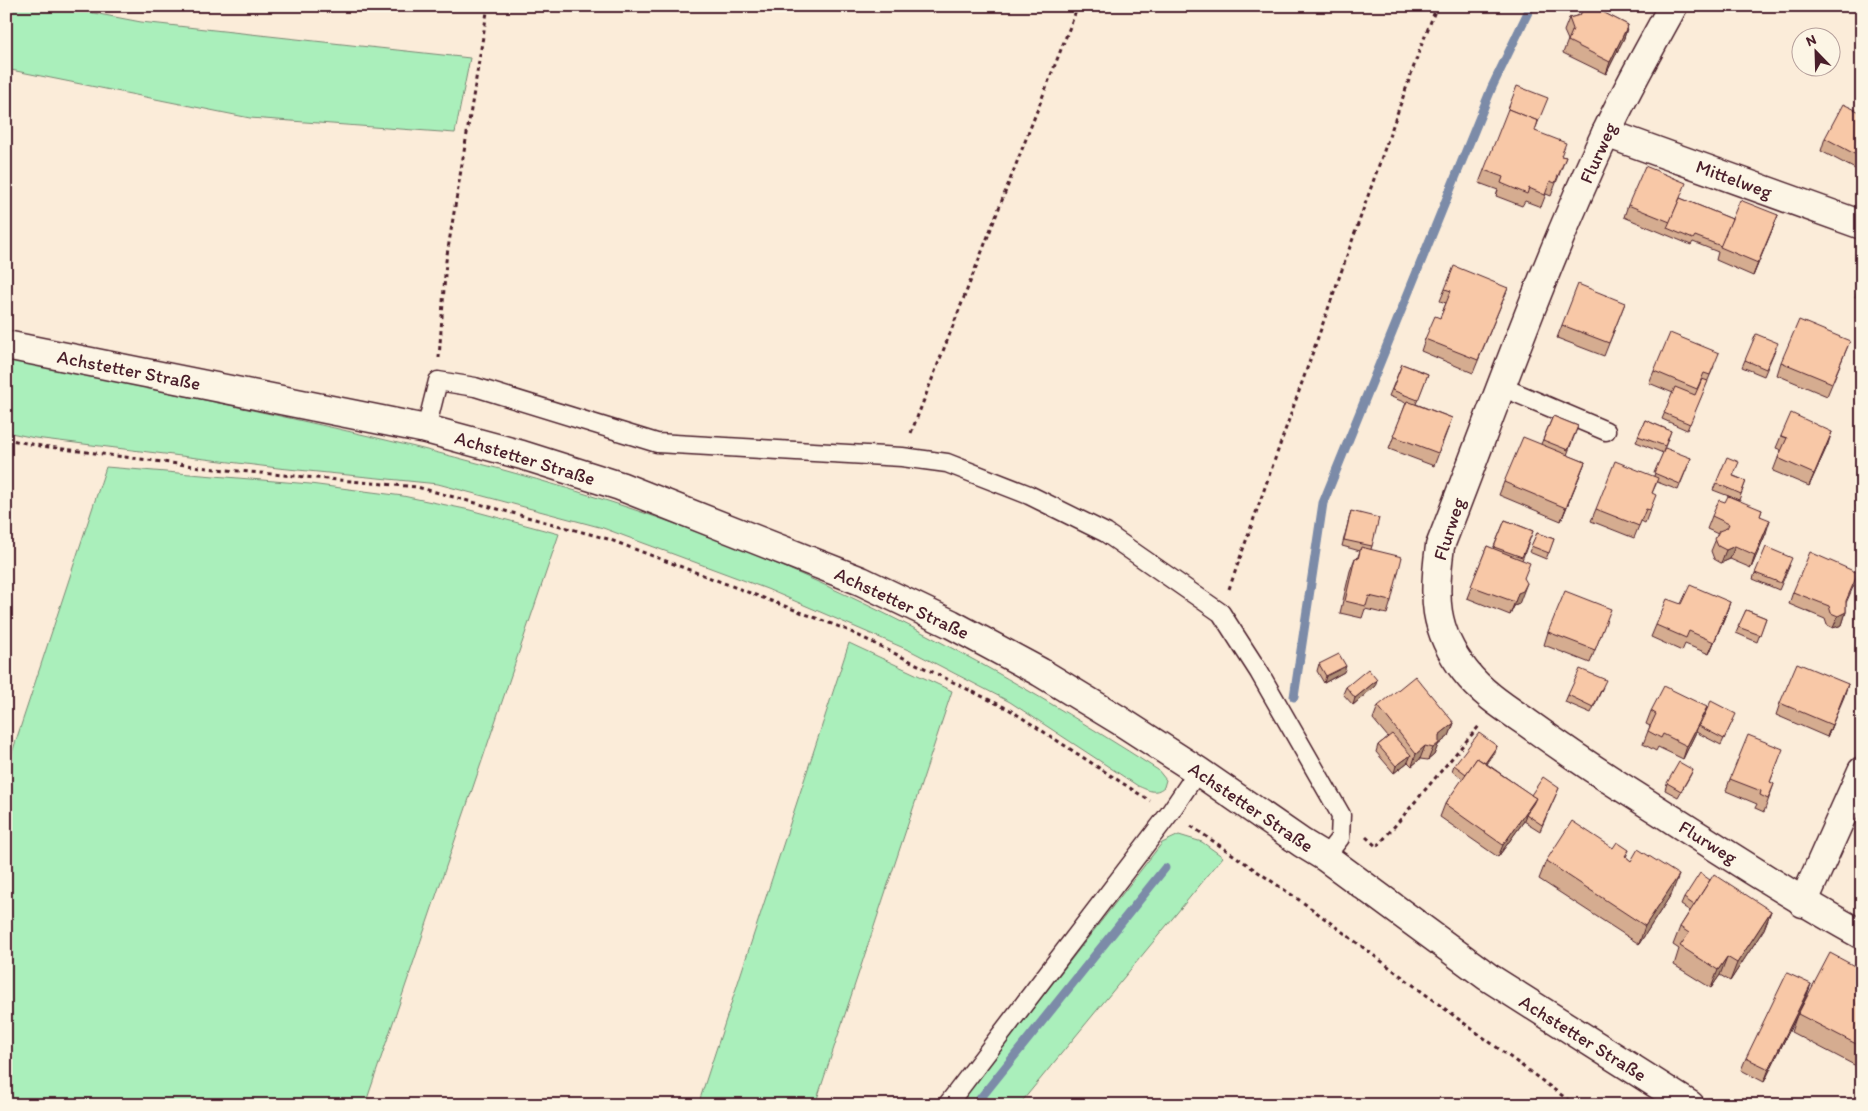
<svg xmlns="http://www.w3.org/2000/svg" width="1868" height="1111" viewBox="0 0 1868 1111" font-family="Itim,sans-serif">
<rect width="100%" height="100%" fill="#fbecd9"/>
<filter id="ink" filterUnits="userSpaceOnUse"><feTurbulence type="fractalNoise" baseFrequency=".02" numOctaves="2"/><feDisplacementMap in="SourceGraphic" scale="10" xChannelSelector="R" yChannelSelector="G"/><feConvolveMatrix kernelMatrix="1 2 1 2 8 2 1 2 1" color-interpolation-filters="sRGB"/></filter>
<g filter="url(#ink)">
<g fill="#aaefbb" stroke="#7a8773">
<polygon points="6,6 57,6 141,22 470,58 455,133 250,118 6,69"/>
<path d="M6 359C224 405 445 444 656 517 834 579 1000 668 1158 770L1166 780 1164 787C1155 795 1148 790 1138 786L1010 702 913 652 767 589 603 528 438 484 278 468 35 438 6 432Z"/>
<polygon points="106,467 310,484 403,496 470,510 559,534 365,1105 6,1105 6,771"/>
<polygon points="849,643 952,691 815,1105 698,1105"/>
<polygon points="1179,835 1202,842 1223,857 1019,1105 958,1105 1162,843"/>
</g>
<g fill="none" stroke-linecap="round" stroke-linejoin="round">
<g stroke="#7b8ba8" stroke-width="9">
<polyline points="1294,697 1323,503 1492,87 1531,6"/>
<polyline points="975,1105 1165,868"/>
</g>
<g stroke="#4a1f2b" stroke-width="21">
<g id="service">
<polyline points="1502,387 1606,431"/>
<polyline points="426,429 438,381 475,387 657,443 902,457 947,463 1029,495 1106,533 1221,613 1259,672 1341,815 1340,838 1325,857"/>
<polyline points="947,1105 1169,814 1198,771"/>
</g>
</g>
<g stroke="#4a1f2b" stroke-width="31">
<g id="minor">
<path d="M1673 6C1650 48 1626 90 1606 133 1543 267 1494 408 1440 546 1433 596 1433 630 1465 671 1482 693 1504 707 1526 722 1558 745 1590 767 1623 788 1702 838 1780 890 1862 935"/>
<polyline points="1606,133 1862,225"/>
<polyline points="1803,903 1862,771"/>
</g>
</g>
<g stroke="#4a1f2b" stroke-width="31">
<polyline id="secondary" points="6,345 426,429 522,455 620,486 861,581 951,624 1040,672 1119,720 1198,771 1302,843 1325,857 1488,977 1690,1105"/>
</g>
<g stroke="#4a1f2b" stroke-width="3" stroke-dasharray="4 4" stroke-linecap="butt">
<polyline points="439,358 446,261 488,6"/>
<polyline points="911,433 1078,6"/>
<polyline points="6,439 41,446 216,469 417,487 608,539 845,629 1010,710 1150,801"/>
<polyline points="1229,589 1420,49 1437,6"/>
<polyline points="1191,826 1308,906 1457,1018 1575,1105"/>
<polyline points="1366,837 1377,847 1479,726"/>
</g>
<use href="#service" stroke="#fcf5e5" stroke-width="18"/>
<use href="#minor" stroke="#fcf5e5" stroke-width="28"/>
<use href="#secondary" stroke="#fcf5e5" stroke-width="28"/>
</g>
<g fill="#d5ac90" stroke="#4a1f2b">
<polygon points="1585,6 1599,6 1598,10 1628,25 1624,38 1606,74 1563,53 1568,40 1564,31 1569,18 1580,15"/>
<polygon points="1773,6 1779,6 1777,9"/>
<polygon points="1862,13 1862,23 1859,22"/>
<polygon points="1862,113 1862,167 1859,171 1821,151 1825,138"/>
<polygon points="1535,131 1561,156 1566,157 1551,196 1546,194 1541,207 1525,201 1522,206 1496,196 1498,190 1479,183 1484,170"/>
<polygon points="1680,198 1732,219 1778,215 1753,276 1716,260 1718,252 1693,242 1691,245 1624,217 1628,205"/>
<polygon points="1862,278 1862,299 1855,297"/>
<polygon points="1508,288 1473,373 1421,351 1425,339 1440,318 1446,303 1440,301 1445,289"/>
<polygon points="1625,303 1604,356 1557,338 1562,325"/>
<polygon points="1850,341 1827,396 1777,375 1781,362"/>
<polygon points="1775,350 1764,376 1742,367 1745,360"/>
<polygon points="1402,364 1428,374 1416,404 1452,418 1434,466 1389,449 1406,403 1389,396"/>
<polygon points="1714,366 1687,430 1662,419 1673,393 1649,383 1654,371"/>
<polygon points="1553,416 1578,426 1567,455 1585,462 1561,521 1499,495 1504,482 1541,444"/>
<polygon points="1645,420 1671,431 1663,452 1691,458 1678,490 1657,482 1652,493 1651,507 1645,523 1641,521 1634,538 1591,521 1596,509 1654,476 1663,453 1636,442"/>
<polygon points="1781,436 1828,444 1809,486 1773,471 1781,450 1776,448"/>
<polygon points="1734,476 1746,481 1739,500 1713,490 1716,483"/>
<polygon points="1862,492 1862,509 1856,507"/>
<polygon points="1725,502 1762,510 1760,516 1766,533 1751,568 1730,559 1721,563 1714,559 1711,551 1718,534 1707,529 1712,516"/>
<polygon points="1351,511 1372,546 1371,549 1391,601 1387,614 1365,609 1362,618 1340,613 1350,571 1355,558 1357,559 1360,551 1342,546"/>
<polygon points="1505,520 1533,531 1522,560 1524,579 1519,604 1514,606 1510,615 1467,598 1487,546 1493,549"/>
<polygon points="1537,533 1554,539 1546,559 1529,552"/>
<polygon points="1790,565 1779,590 1753,579 1755,573"/>
<polygon points="1854,585 1846,603 1846,612 1842,625 1833,628 1827,625 1825,619 1789,604 1793,592"/>
<polygon points="1681,604 1726,614 1709,654 1685,644 1682,651 1651,637 1656,625"/>
<polygon points="1746,610 1766,618 1757,642 1736,633"/>
<polygon points="1606,621 1590,663 1544,645 1548,632"/>
<polygon points="1319,664 1344,672 1324,683 1317,671"/>
<polygon points="1848,684 1827,737 1776,715 1780,703"/>
<polygon points="1375,686 1353,705 1343,694 1346,687"/>
<polygon points="1603,687 1591,713 1565,702 1568,695"/>
<polygon points="1378,706 1454,723 1449,736 1438,745 1434,755 1428,760 1420,759 1412,766 1408,762 1394,773 1376,752 1378,745 1388,737 1373,719"/>
<polygon points="1651,711 1733,720 1721,745 1696,732 1683,759 1658,747 1656,751 1643,744 1650,726 1646,724"/>
<polygon points="1497,746 1495,752 1487,764 1531,795 1559,788 1540,831 1524,821 1498,857 1440,817 1445,804 1463,779 1452,771 1454,765"/>
<polygon points="1778,761 1770,782 1774,784 1764,812 1755,808 1757,804 1726,791 1730,779"/>
<polygon points="1693,770 1690,776 1678,797 1665,790 1667,783"/>
<polygon points="1613,848 1629,850 1626,857 1672,893 1639,944 1539,879 1546,861"/>
<polygon points="1710,880 1771,911 1764,929 1730,981 1720,975 1711,988 1674,965 1679,949 1673,945 1680,927 1690,911 1681,905 1684,898"/>
<polygon points="1862,970 1862,1069 1791,1032 1797,1015 1764,1082 1741,1070 1746,1058 1811,984 1806,997 1800,1009"/>
</g>
<g fill="#ae8c75" stroke="#4a1f2b">
<polygon points="1628,25 1624,38 1606,74 1610,62"/>
<polygon points="1778,215 1773,228 1753,276 1758,263"/>
<polygon points="1832,432 1828,444 1809,486 1814,474"/>
<polygon points="1585,462 1580,475 1561,521 1566,508"/>
<polygon points="1770,520 1766,533 1751,568 1755,555"/>
<polygon points="1735,546 1730,559 1721,563 1726,550"/>
<polygon points="1527,583 1519,604 1514,606 1510,615 1518,593"/>
<polygon points="1730,602 1726,614 1709,654 1714,642"/>
<polygon points="1846,612 1842,625 1833,628 1838,616"/>
<polygon points="1346,666 1344,672 1324,683 1326,676"/>
<polygon points="1377,680 1375,686 1353,705 1355,698"/>
<polygon points="1848,684 1844,697 1827,737 1832,725"/>
<polygon points="1707,707 1703,720 1699,726 1698,726 1696,732 1683,759 1687,746"/>
<polygon points="1454,723 1449,736 1438,745 1434,755 1428,760 1433,748 1439,735"/>
<polygon points="1425,746 1420,759 1412,766 1416,754"/>
<polygon points="1497,746 1495,752 1479,775 1482,769"/>
<polygon points="1411,755 1408,762 1394,773 1396,766"/>
<polygon points="1536,798 1531,811 1526,814 1524,821 1498,857 1503,845"/>
<polygon points="1679,875 1672,893 1639,944 1645,926"/>
<polygon points="1771,911 1764,929 1730,981 1737,963"/>
<polygon points="1727,957 1720,975 1711,988 1718,970"/>
<polygon points="1811,984 1806,997 1764,1082 1769,1069"/>
</g>
<g fill="#f8c8a7" stroke="#4a1f2b">
<polygon points="1585,6 1591,6 1628,25 1610,62 1568,41 1573,29 1569,18 1580,15"/>
<polygon points="1517,86 1548,98 1536,127 1538,121 1508,109"/>
<polygon points="1843,104 1862,113 1862,158 1825,138"/>
<polygon points="1508,109 1538,121 1535,131 1566,143 1561,156 1566,157 1555,183 1550,181 1545,195 1529,188 1527,194 1501,183 1503,177 1484,170"/>
<polygon points="1645,166 1686,183 1670,222 1628,205"/>
<polygon points="1680,198 1732,219 1721,246 1695,236 1693,239 1667,228"/>
<polygon points="1740,200 1778,215 1758,263 1720,247"/>
<polygon points="1454,266 1508,288 1478,360 1425,339 1435,316 1440,318 1451,291 1445,289"/>
<polygon points="1862,278 1862,285 1859,284"/>
<polygon points="1578,284 1625,303 1609,343 1562,325"/>
<polygon points="1799,320 1850,341 1832,383 1781,362"/>
<polygon points="1670,333 1719,353 1710,375 1704,373 1697,389 1654,371"/>
<polygon points="1756,334 1778,343 1766,369 1745,360"/>
<polygon points="1402,364 1428,374 1418,400 1392,390"/>
<polygon points="1702,379 1708,381 1690,424 1664,413 1675,387 1695,395"/>
<polygon points="1407,401 1452,418 1438,453 1393,436"/>
<polygon points="1791,413 1832,432 1814,474 1778,458 1787,438 1781,436"/>
<polygon points="1553,416 1578,426 1568,450 1543,440"/>
<polygon points="1645,420 1671,431 1665,446 1638,436"/>
<polygon points="1523,437 1585,462 1566,508 1504,482"/>
<polygon points="1665,448 1691,458 1680,484 1654,473"/>
<polygon points="1727,457 1739,462 1733,476 1746,481 1741,494 1716,483"/>
<polygon points="1615,461 1658,478 1652,493 1656,495 1650,510 1646,509 1639,526 1596,509"/>
<polygon points="1728,496 1762,510 1760,516 1770,520 1755,555 1735,546 1726,550 1718,546 1715,539 1719,531 1727,528 1729,524 1712,516 1719,500 1725,502"/>
<polygon points="1351,511 1379,518 1372,546 1344,540"/>
<polygon points="1505,520 1533,531 1522,557 1494,547"/>
<polygon points="1537,533 1554,539 1549,553 1531,546"/>
<polygon points="1487,546 1530,563 1524,578 1527,583 1523,591 1518,593 1515,602 1471,586"/>
<polygon points="1361,547 1402,557 1391,601 1369,596 1366,606 1345,601 1355,558 1358,559"/>
<polygon points="1766,547 1792,558 1781,583 1755,573"/>
<polygon points="1810,552 1858,573 1846,601 1846,612 1838,616 1831,613 1829,606 1793,592"/>
<polygon points="1690,585 1730,602 1714,642 1689,631 1686,638 1656,625 1667,599 1681,604"/>
<polygon points="1565,591 1611,609 1595,650 1548,632"/>
<polygon points="1746,610 1766,618 1760,635 1738,627"/>
<polygon points="1339,654 1346,666 1326,676 1319,664"/>
<polygon points="1797,663 1848,684 1832,725 1780,703"/>
<polygon points="1368,669 1377,680 1355,698 1346,687"/>
<polygon points="1580,669 1606,680 1593,707 1568,695"/>
<polygon points="1415,676 1454,723 1439,735 1439,743 1433,748 1425,746 1416,754 1378,706"/>
<polygon points="1664,686 1707,707 1687,746 1663,734 1661,738 1648,731 1656,714 1651,711"/>
<polygon points="1711,701 1736,714 1724,739 1699,726"/>
<polygon points="1479,733 1497,746 1485,763 1477,758 1466,774 1454,765"/>
<polygon points="1392,734 1411,755 1396,766 1378,745"/>
<polygon points="1748,735 1783,749 1770,782 1774,784 1768,799 1760,795 1761,791 1730,779"/>
<polygon points="1477,758 1536,798 1503,845 1445,804"/>
<polygon points="1679,762 1693,770 1681,791 1667,783"/>
<polygon points="1543,777 1559,788 1542,825 1526,814 1533,804 1536,798 1531,795"/>
<polygon points="1572,821 1613,848 1617,842 1629,850 1625,856 1631,861 1638,849 1679,875 1645,926 1546,861"/>
<polygon points="1700,873 1710,880 1694,905 1684,898"/>
<polygon points="1714,874 1771,911 1737,963 1727,957 1718,970 1680,946 1689,933 1680,927"/>
<polygon points="1830,953 1862,970 1862,1047 1798,1014"/>
<polygon points="1787,973 1811,984 1769,1069 1746,1058"/>
</g>
</g>
<g text-anchor="middle" dominant-baseline="central" stroke-width="4" stroke-linejoin="round" paint-order="stroke">
<g font-size="19" fill="#4a1f2b" stroke="#fcf5e5">
<text transform="translate(1598 153) rotate(-66)">Flurweg</text>
<text transform="translate(1734 179) rotate(20)">Mittelweg</text>
<text transform="translate(129 370) rotate(11)">Achstetter Straße</text>
<text transform="translate(525 458) rotate(17)">Achstetter Straße</text>
<text transform="translate(1449 529) rotate(-72)">Flurweg</text>
<text transform="translate(902 603) rotate(25)">Achstetter Straße</text>
<text transform="translate(1251 807) rotate(34)">Achstetter Straße</text>
<text transform="translate(1708 842) rotate(32)">Flurweg</text>
<text transform="translate(1583 1038) rotate(32)">Achstetter Straße</text>
</g>
</g>
<rect width="1868" height="1111" fill="none" stroke="#fcf5e5" stroke-width="25"/>
<rect x="12" y="12" width="1843" height="1086" fill="none" stroke="#4a1f2b" stroke-width="2" filter="url(#ink)"/>
<g transform="translate(1816 52) rotate(337)"><circle r="24" fill="#fcf5e5" stroke="#b59f9b"/>
<path d="M0-4L9 19L0 12L-9 19Z" fill="#4a1f2b"/>
<text y="-8" font-size="14" font-weight="bold" text-anchor="middle" fill="#4a1f2b">N</text>
</g>
</svg>
